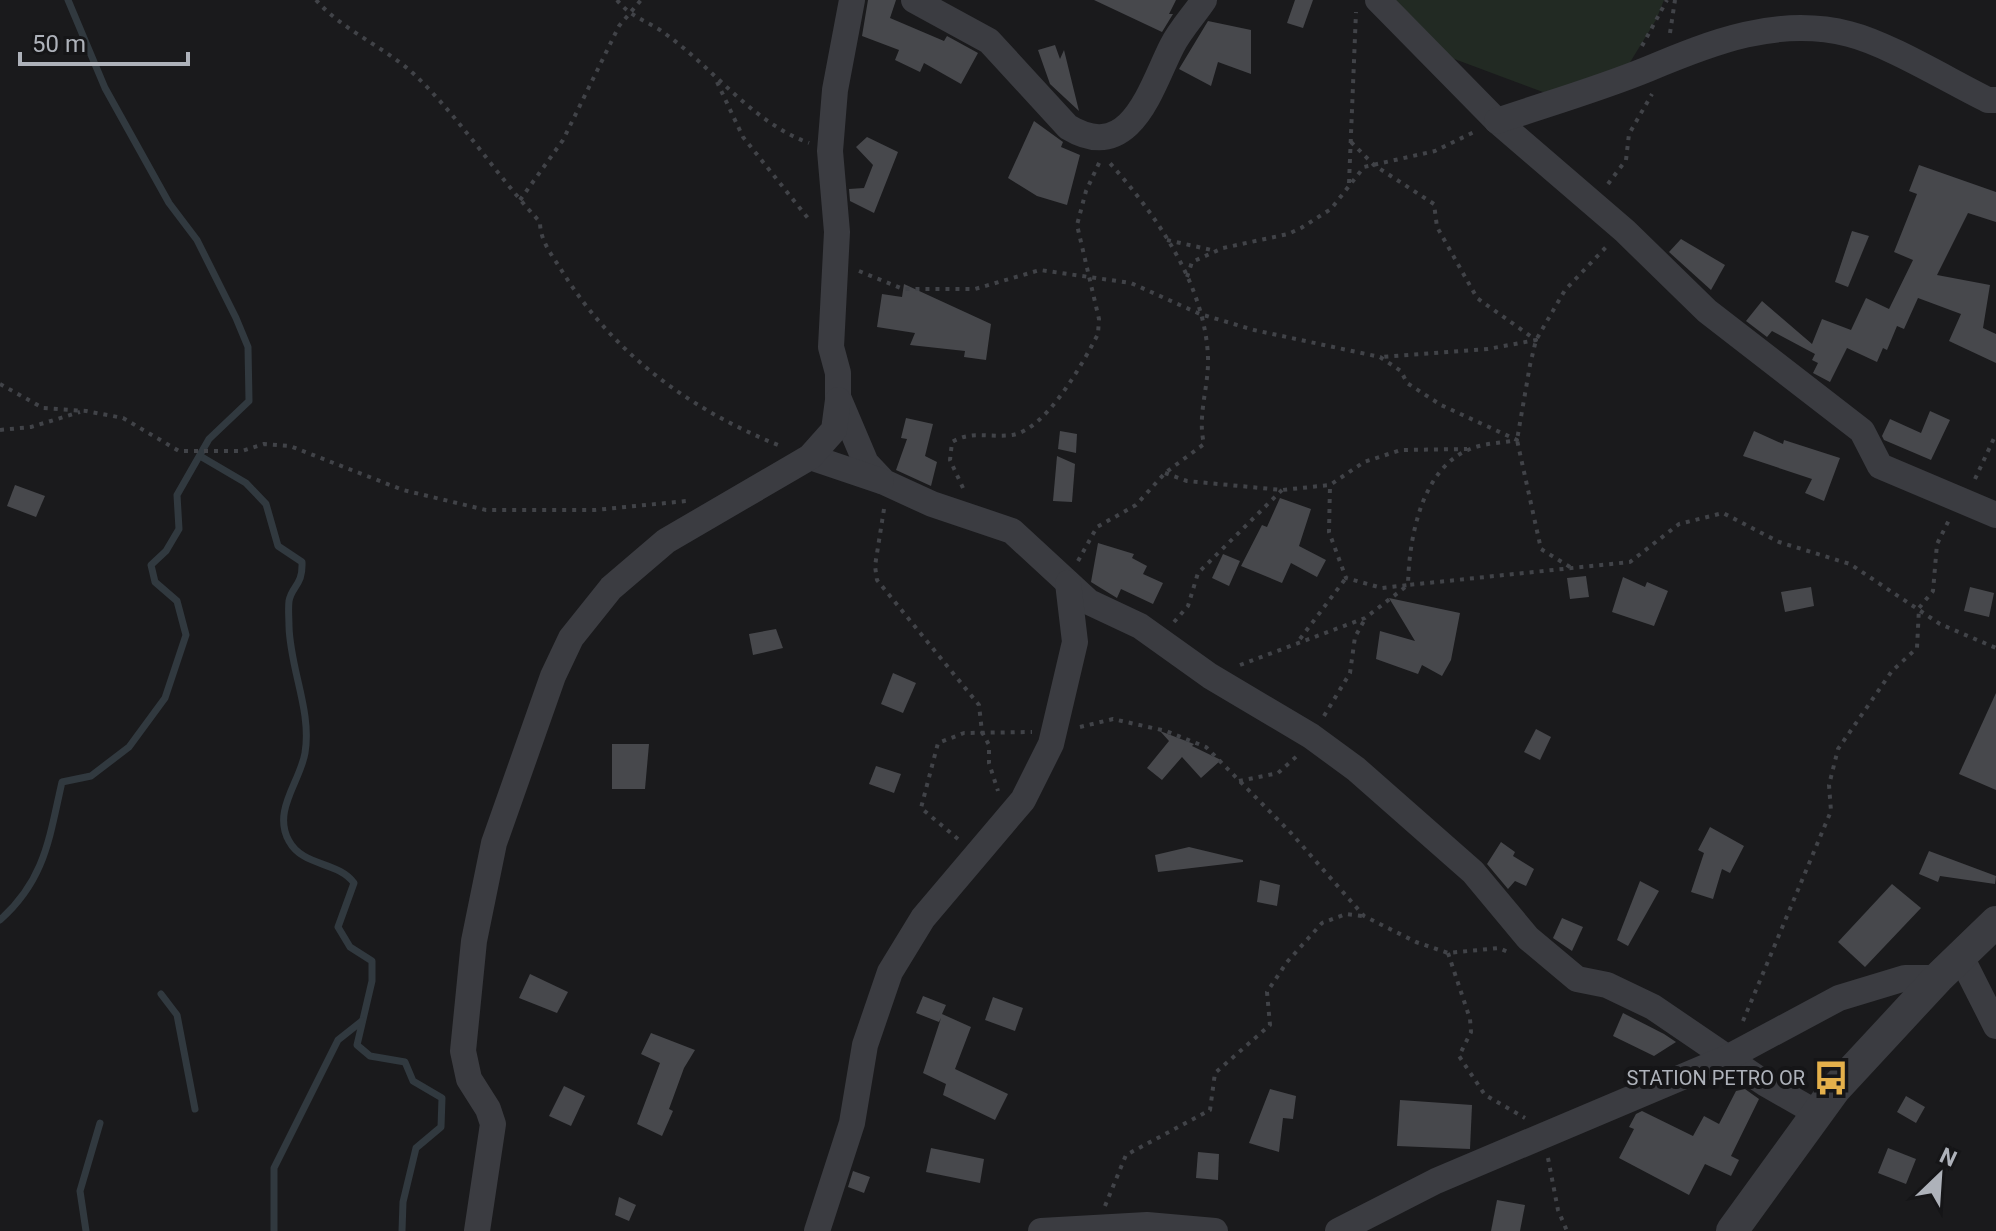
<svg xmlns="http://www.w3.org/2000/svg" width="1996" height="1231" viewBox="0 0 1996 1231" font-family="Roboto,sans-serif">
<rect width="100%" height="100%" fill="#1a1a1c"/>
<polygon fill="#222a23" points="1389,0 1664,0 1656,20 1621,77 1559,98 1441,54"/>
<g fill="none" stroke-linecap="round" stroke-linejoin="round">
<g stroke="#31393f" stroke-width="7">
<path d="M200 456 246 483 266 504 278 546 302 562C303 586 292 585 289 601 288 609 289 618 289 626 290 669 312 711 305 753 300 782 272 811 289 841 303 867 338 861 354 883L338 927 350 947 372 961V981L357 1045 370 1056 405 1062 413 1081 442 1098 441 1127 416 1148 403 1202 402 1231"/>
<path d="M0 920C45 880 49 839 62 782L91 776 129 747 165 698 186 635 177 601 155 582 151 565 166 551 179 529 177 495 209 439 249 401 248 347 236 318 197 240 169 203 105 88 68 0"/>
<polyline points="161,994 177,1015 195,1109"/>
<polyline points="86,1231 80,1191 100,1123"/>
<polyline points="274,1231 274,1168 338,1040 362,1021"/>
</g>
</g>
<g fill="#47484c">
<polygon points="868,0 896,0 890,18 944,41 947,36 978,53 961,84 924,63 920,72 895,60 899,50 862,36"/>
<polygon points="1094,0 1176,0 1169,14 1173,14 1162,32"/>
<polygon points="1295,0 1313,0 1303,28 1287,23"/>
<polygon points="1208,21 1251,30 1251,74 1218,62 1211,86 1179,69"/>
<polygon points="1055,45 1060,59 1064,50 1079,111 1050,84 1038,50"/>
<polygon points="1034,121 1063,142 1061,147 1080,155 1067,205 1037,196 1008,178"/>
<polygon points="867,137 898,152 874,213 850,201 849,189 864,188 873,165 856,147"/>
<polygon points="1919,165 1996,192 1996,222 1968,213 1937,275 1990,285 1983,328 1996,334 1996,363 1949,341 1961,314 1918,298 1904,329 1897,326 1887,350 1883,348 1877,362 1847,348 1830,382 1813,373 1818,363 1812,360 1815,354 1772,331 1767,337 1746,321 1762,301 1812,344 1822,319 1851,330 1866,298 1889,309 1913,260 1894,252 1917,194 1909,191"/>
<polygon points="1852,231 1869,236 1848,287 1835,282"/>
<polygon points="1681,239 1725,265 1711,290 1669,252"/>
<polygon points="904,284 991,324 986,360 964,357 965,351 910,345 915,333 877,327 882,294 902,297"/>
<polygon points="1930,411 1950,420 1931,460 1884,440 1882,436 1890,419 1921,433"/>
<polygon points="906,418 933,424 925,456 937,462 931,486 896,470 907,439 901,438"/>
<polygon points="1060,431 1077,434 1076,453 1058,449"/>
<polygon points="1754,431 1783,444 1784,440 1840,458 1824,501 1805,493 1812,479 1743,456"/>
<polygon points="1057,456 1075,464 1072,502 1053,501"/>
<polygon points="15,485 45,496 36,517 7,506"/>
<polygon points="1280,498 1311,509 1299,546 1326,560 1317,577 1291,563 1282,583 1241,566 1262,525 1267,527"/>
<polygon points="1098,543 1134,554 1132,558 1147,566 1143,574 1163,583 1153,604 1121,589 1117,598 1091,582"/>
<polygon points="1223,554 1240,561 1229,586 1212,578"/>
<polygon points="1586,576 1589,597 1570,599 1567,578"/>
<polygon points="1623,577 1645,587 1647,582 1668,591 1654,626 1612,612"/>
<polygon points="1811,587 1814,606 1785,612 1781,592"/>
<polygon points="1970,587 1994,593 1989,617 1964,611"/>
<polygon points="1389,598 1460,613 1451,660 1442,676 1422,665 1418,674 1376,659 1380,631 1415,641"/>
<polygon points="776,629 783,648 753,655 749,634"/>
<polygon points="893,673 916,683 903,713 881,704"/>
<polygon points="1996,693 1996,790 1959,774"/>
<polygon points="1536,729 1551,737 1540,760 1524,752"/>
<polygon points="1160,731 1194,744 1192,746 1221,760 1201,778 1182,757 1162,780 1147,768 1169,741"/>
<polygon points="612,744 649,744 645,789 612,789"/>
<polygon points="876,766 901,774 894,793 869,784"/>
<polygon points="1710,827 1744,846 1730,873 1722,869 1713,899 1691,892 1704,853 1698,850"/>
<polygon points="1501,842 1515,852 1513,856 1534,869 1526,886 1515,881 1508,889 1487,864"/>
<polygon points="1189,847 1243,860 1243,862 1158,872 1155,855"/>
<polygon points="1929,851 1996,876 1995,884 1940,876 1938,882 1919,874"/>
<polygon points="1260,880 1280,885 1277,906 1257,902"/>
<polygon points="1640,881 1659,891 1628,946 1617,940"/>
<polygon points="1892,884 1921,908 1865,967 1838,942"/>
<polygon points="1562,918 1583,927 1572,951 1553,938"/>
<polygon points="530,974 568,992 557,1013 519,998"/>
<polygon points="923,996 946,1005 942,1014 971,1027 955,1069 1008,1094 995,1120 943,1095 946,1084 923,1073 941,1018 939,1022 916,1013"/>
<polygon points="993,997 1023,1008 1015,1031 985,1020"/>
<polygon points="1623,1013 1664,1034 1676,1042 1654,1056 1613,1036"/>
<polygon points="651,1033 695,1050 684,1068 669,1109 673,1111 662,1136 637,1124 660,1063 641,1054"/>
<polygon points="564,1086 585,1096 571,1126 549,1116"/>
<polygon points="1270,1089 1296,1096 1293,1119 1283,1118 1279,1152 1249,1143"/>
<polygon points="1745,1089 1759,1099 1731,1156 1739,1160 1731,1176 1705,1164 1689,1195 1619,1158 1634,1129 1629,1127 1636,1114 1642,1111 1693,1136 1704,1116 1719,1124 1736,1091"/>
<polygon points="1906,1096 1925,1107 1916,1123 1897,1112"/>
<polygon points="1400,1100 1472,1105 1470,1149 1397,1146"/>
<polygon points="931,1148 984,1159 980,1183 926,1172"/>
<polygon points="1888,1148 1916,1159 1906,1184 1878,1173"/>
<polygon points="1198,1152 1219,1154 1218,1180 1196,1178"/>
<polygon points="853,1171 870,1177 864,1193 848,1187"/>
<polygon points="619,1197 636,1205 629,1221 615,1215"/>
<polygon points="1497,1200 1525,1205 1520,1231 1491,1231"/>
</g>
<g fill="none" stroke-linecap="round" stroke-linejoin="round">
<g stroke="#414348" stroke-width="4" stroke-dasharray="4 6" stroke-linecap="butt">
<path d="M316 0C344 32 388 48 418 78 463 122 497 176 540 222 540 241 552 255 562 271 614 355 692 411 783 447"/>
<path d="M617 0C631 18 649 21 667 35 715 70 752 122 809 143"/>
<polyline points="1670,33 1675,0"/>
<polyline points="1642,46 1667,0"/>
<polyline points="717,82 743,137 811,222"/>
<polyline points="1351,142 1374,165 1434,204 1437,227 1477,298 1536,340 1488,349 1381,357"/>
<polyline points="1349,183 1356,12"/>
<polyline points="1608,184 1626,160 1629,134 1652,94"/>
<polyline points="520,200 563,140 619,26 641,0"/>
<polyline points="1167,240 1216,251"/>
<path d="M859 271 903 289H975L1040 270 1131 283 1200 314 1254 330 1380 357 1401 371 1407 383 1441 405 1517 440C1502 443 1482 443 1468 450 1421 470 1409 539 1408 585L1382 588 1346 578 1329 532 1330 485"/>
<polyline points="1187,277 1192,262 1223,248 1288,234 1301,228 1331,209 1364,167 1435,151 1474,132"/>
<polyline points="0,384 43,408 86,411 123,418 179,451 242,451 264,444 290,446 403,490 486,510 595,510 686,501"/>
<polyline points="0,430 31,427 80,412"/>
<polyline points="1165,473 1187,481 1282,490 1330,485 1364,462 1401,450 1467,449"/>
<polyline points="1975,479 1996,434"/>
<path d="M963 488 950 460 952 442C972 430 990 438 1012 435 1046 430 1083 363 1098 334L1099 319 1077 225 1086 191 1100 161"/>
<polyline points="884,509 875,566 877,580 979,705 982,732 989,745 989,763 998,791"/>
<path d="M1078 561 1097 527 1136 505 1165 473 1204 444C1197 415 1209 387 1208 357 1205 284 1155 213 1108 161"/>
<polyline points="1570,567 1541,549 1517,440 1530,365 1536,340 1565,290 1608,245"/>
<polyline points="1174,622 1188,606 1198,573 1282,490"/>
<polyline points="1300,639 1346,578"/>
<polyline points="1240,665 1365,618 1408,585 1630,562 1679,524 1723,513 1779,542 1850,564 1940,624 1996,648"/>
<polyline points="1324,716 1350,673 1355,637 1365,619"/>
<polyline points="1080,727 1113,719 1166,731 1206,747 1291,833 1364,916 1416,942 1448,953 1499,948 1508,952"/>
<polyline points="1239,781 1278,773 1297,756"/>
<polyline points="958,839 921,808 938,743 964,733 1032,732"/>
<polyline points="1448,953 1470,1019 1471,1032 1459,1056 1485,1095 1525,1118"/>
<polyline points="1743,1021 1831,811 1829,785 1838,749 1892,671 1917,648 1919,608 1933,591 1937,544 1949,520"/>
<polyline points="1548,1158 1558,1210 1567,1231"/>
<polyline points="1105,1206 1126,1155 1210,1110 1215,1073 1270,1025 1267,992 1287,962 1322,923 1346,914 1362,916"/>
</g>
<g stroke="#3b3c41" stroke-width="26">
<polyline points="852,0 835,90 830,151 837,232 831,347 838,373 838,397 866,463 884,482 932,504 1012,531 1089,602 1140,626 1210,676 1311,736 1356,769 1473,872 1528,938 1577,979 1607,985 1653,1007 1766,1084 1815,1112"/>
<path d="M914 0 989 41 1068 127C1131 165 1151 87 1172 46 1180 30 1194 15 1204 0"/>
<polyline points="1378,0 1497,121 1625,231 1707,311 1862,431 1880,466 1996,515"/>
<path d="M1497 121C1547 104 1599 89 1648 69 1712 42 1778 16 1849 34 1889 44 1949 81 1988 100H1996"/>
<polyline points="810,457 881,481"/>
<polyline points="1960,955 1996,1026"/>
<polyline points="477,1231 493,1124 488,1109 469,1079 463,1051 474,941 494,843 553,676 571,638 611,588 666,541 810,457 834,430 838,400"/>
<polyline points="817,1231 852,1123 865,1045 890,972 923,918 1023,800 1051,744 1075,642 1068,583"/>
<polyline points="1041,1231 1147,1225 1215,1231"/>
<polyline points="1338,1231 1436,1181 1727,1058 1839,998 1905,978 1938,978"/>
</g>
<polyline stroke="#3b3c41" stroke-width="32" points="1732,1231 1835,1089 1938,978 1996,922"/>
</g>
<defs>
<g id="bus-bare" transform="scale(2.76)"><path d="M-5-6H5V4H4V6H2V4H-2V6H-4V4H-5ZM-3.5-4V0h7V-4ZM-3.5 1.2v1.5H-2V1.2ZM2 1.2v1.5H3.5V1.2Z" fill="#e4b04b" stroke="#151517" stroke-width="2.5" paint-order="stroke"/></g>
</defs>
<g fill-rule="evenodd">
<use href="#bus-bare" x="1831" y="1078"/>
</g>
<g text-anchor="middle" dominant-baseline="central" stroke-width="8" stroke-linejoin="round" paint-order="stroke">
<g font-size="20" fill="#aeb2ba" stroke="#151517" text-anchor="end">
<text x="1805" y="1078">STATION PETRO OR</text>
</g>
</g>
<g transform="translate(1940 1175) rotate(25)" stroke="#151517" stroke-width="6" paint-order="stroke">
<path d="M0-6L14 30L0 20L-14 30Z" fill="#aeb2ba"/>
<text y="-12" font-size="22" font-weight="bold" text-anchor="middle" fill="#aeb2ba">N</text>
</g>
<path d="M20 52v12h168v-12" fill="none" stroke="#aeb2ba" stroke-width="4"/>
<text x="32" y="52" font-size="24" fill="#aeb2ba" stroke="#151517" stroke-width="6" paint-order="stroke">50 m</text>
</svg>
